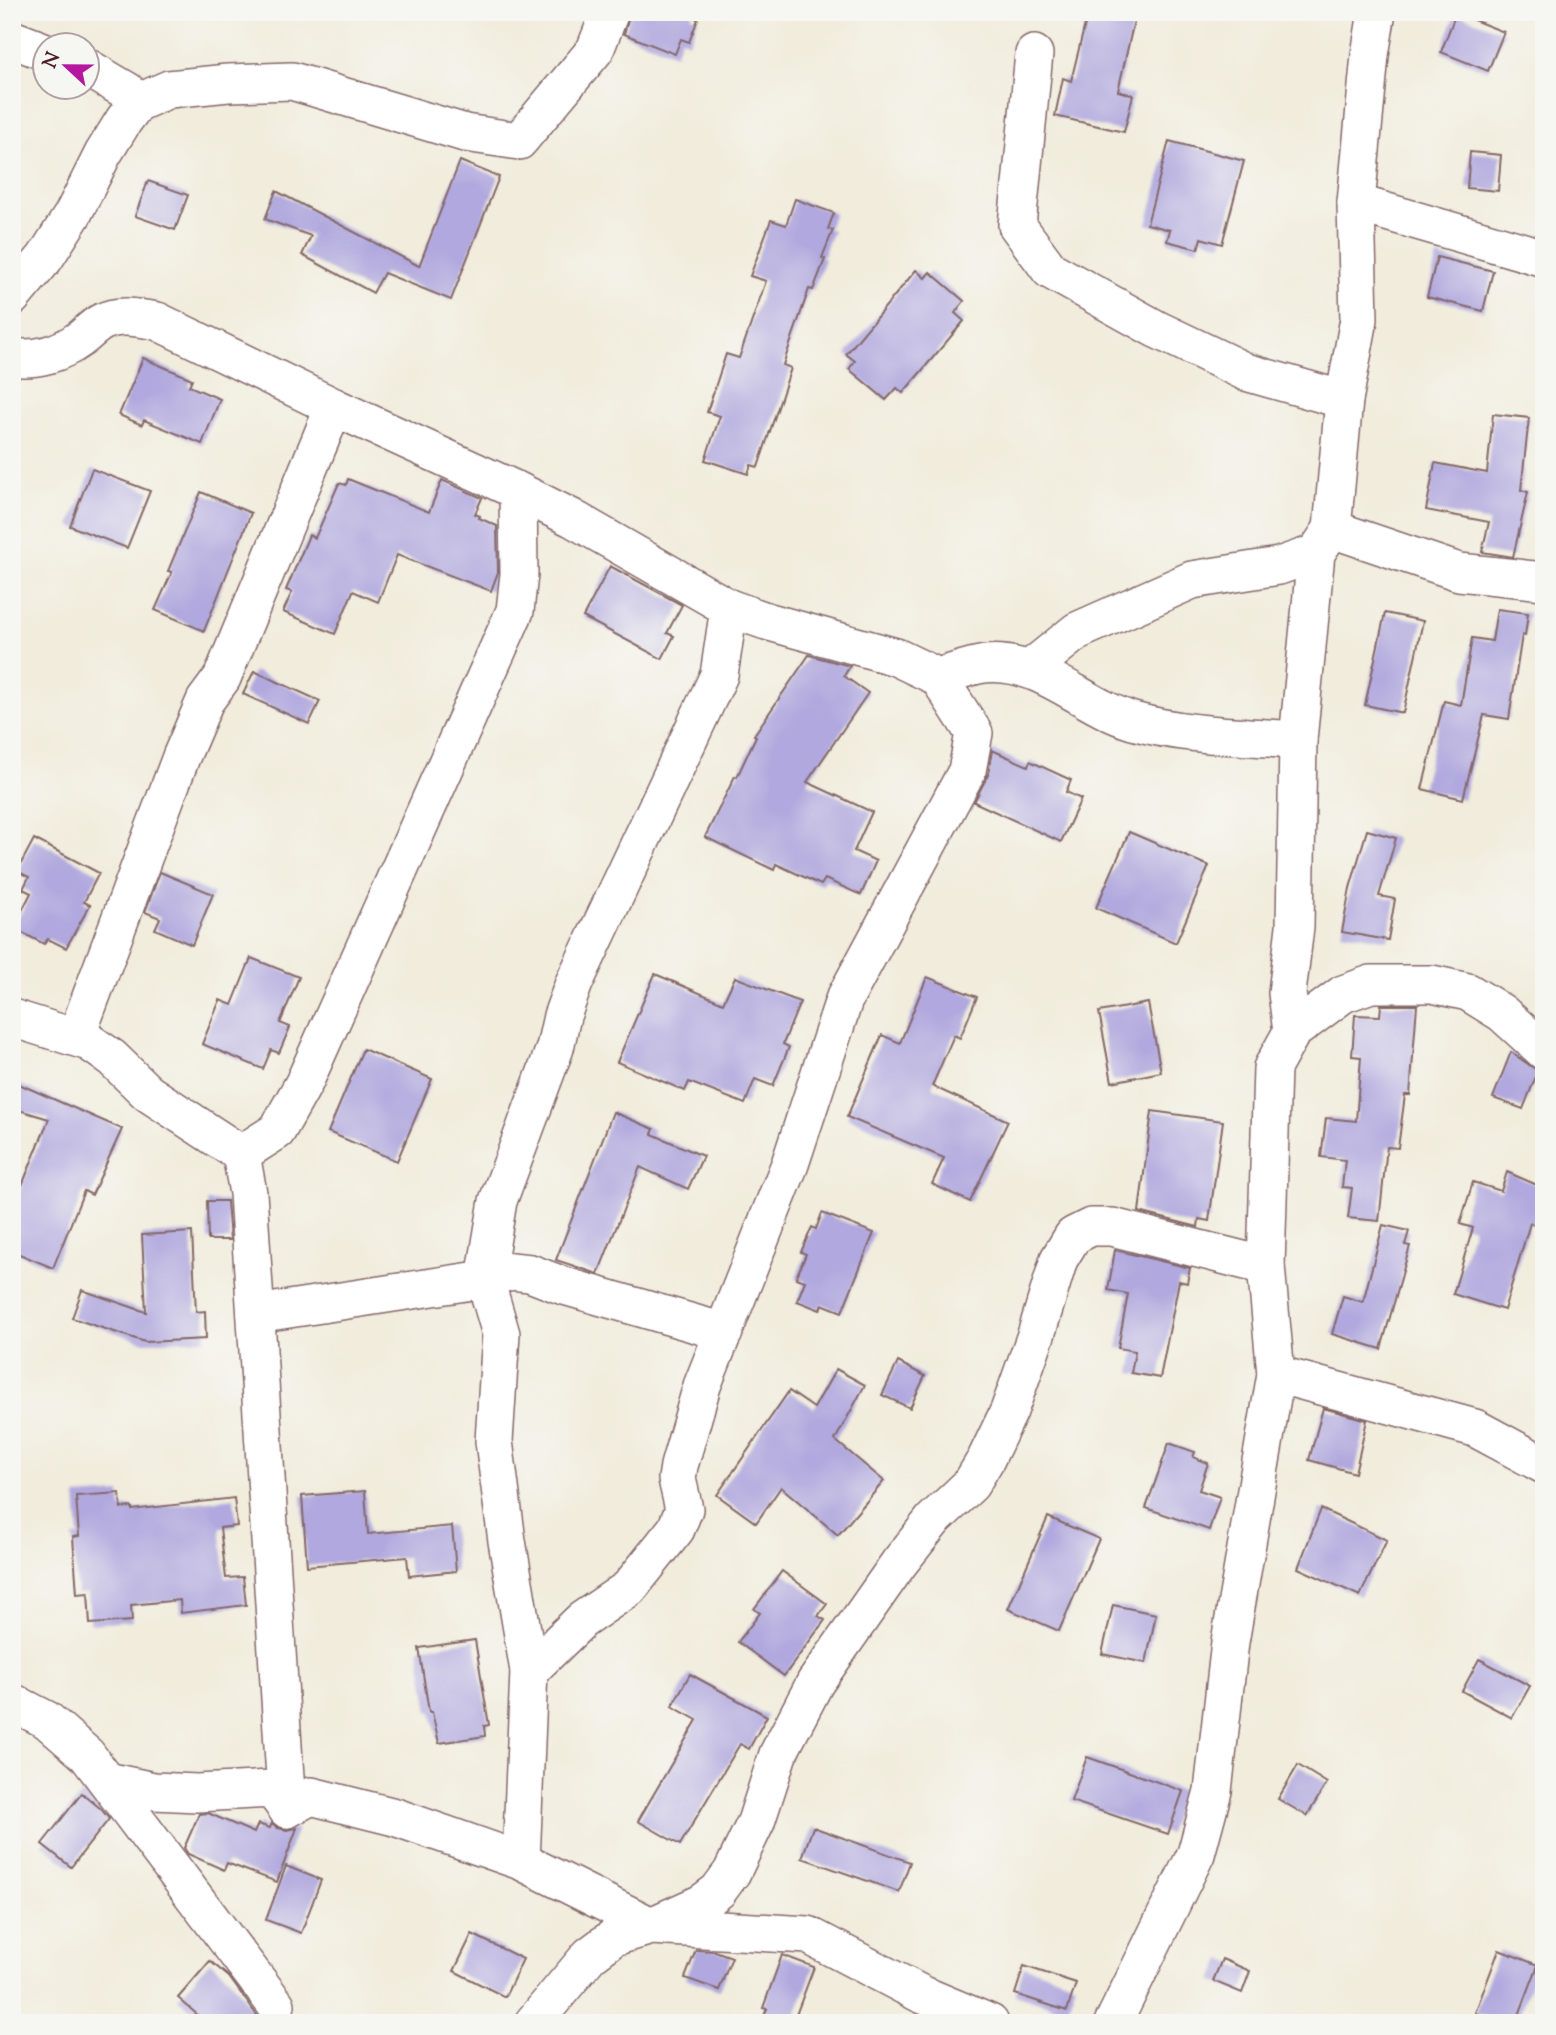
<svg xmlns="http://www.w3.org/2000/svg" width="1556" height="2035" viewBox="0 0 1556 2035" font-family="'Sorts Mill Goudy',serif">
<rect width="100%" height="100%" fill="#f6f6f2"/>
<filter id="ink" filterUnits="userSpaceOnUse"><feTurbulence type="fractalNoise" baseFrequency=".0143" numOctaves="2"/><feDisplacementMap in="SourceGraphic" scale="14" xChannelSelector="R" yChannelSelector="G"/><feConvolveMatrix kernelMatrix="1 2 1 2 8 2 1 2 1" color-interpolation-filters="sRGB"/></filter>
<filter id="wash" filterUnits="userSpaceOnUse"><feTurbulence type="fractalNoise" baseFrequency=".00686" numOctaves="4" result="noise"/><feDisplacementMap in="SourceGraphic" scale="28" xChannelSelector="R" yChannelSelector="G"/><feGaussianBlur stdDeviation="1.57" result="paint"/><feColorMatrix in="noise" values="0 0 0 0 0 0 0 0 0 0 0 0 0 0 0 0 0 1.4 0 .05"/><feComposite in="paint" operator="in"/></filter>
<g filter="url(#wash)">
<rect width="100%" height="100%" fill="#f1ecdb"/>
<g id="blocks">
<g fill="#b0a8de">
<polygon points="630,12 692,12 691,16 698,19 689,42 681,39 675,54 624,34"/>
<polygon points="1088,12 1136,12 1118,91 1133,95 1124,132 1055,116 1063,78 1071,81"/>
<polygon points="1456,13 1504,32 1488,71 1441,52"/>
<polygon points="1169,141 1244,161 1222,244 1201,238 1198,249 1167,241 1170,230 1147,224"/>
<polygon points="1470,152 1501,155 1498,191 1467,188"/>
<polygon points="460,161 499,177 451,300 384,273 373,293 302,255 311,236 265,219 276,191 419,266"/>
<polygon points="148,181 188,195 175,230 135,216"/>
<polygon points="795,199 834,213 828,229 833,230 822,258 825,259 813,290 809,289 783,365 791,368 758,467 751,465 748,474 705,460 720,416 707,412 726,354 739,358 766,281 750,276 771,220 786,225"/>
<polygon points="1437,257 1493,271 1483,311 1427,297"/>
<polygon points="916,270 925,278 930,272 964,301 955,313 964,321 903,393 897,388 886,400 849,369 855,361 846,354"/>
<polygon points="143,358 192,379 189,386 220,399 202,444 144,420 142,425 119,415"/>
<polygon points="1493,414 1529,418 1521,490 1528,492 1513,557 1482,552 1489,522 1426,510 1435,463 1487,473"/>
<polygon points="92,469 150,491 127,548 70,526"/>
<polygon points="348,479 429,512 442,480 482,498 475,514 480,516 479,518 497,526 498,572 491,591 397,555 378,602 353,591 335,634 283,612 292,592 286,590 309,535 315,538 339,483 346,485"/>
<polygon points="201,492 251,513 204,631 155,610 172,572 168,571"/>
<polygon points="610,566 682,605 667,633 674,636 662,659 583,617"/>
<polygon points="1497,609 1528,613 1525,636 1522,635 1509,719 1484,715 1463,799 1422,789 1444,701 1461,705 1472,638 1492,641"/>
<polygon points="1385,613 1423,621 1403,713 1365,705"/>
<polygon points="809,655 850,666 844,676 868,693 807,782 872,812 854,851 876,861 861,895 825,879 821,885 776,864 774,870 705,837 735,776 737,777 756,736 754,735"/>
<polygon points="254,671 320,701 309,724 243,694"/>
<polygon points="992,750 1028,766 1030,761 1071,780 1066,792 1081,799 1061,842 974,802 988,775"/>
<polygon points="1367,830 1396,838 1379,896 1395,899 1388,940 1342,932 1350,888"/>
<polygon points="1129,832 1209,866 1176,943 1096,908"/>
<polygon points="34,839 99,873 84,902 90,905 66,948 48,939 44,944 13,928 31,893 23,889 29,877 17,871"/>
<polygon points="160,872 213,894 192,945 155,929 160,918 145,912"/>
<polygon points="251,958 299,977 280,1023 290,1027 279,1053 271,1050 263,1069 202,1044 220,1000 232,1005"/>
<polygon points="655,974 723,1003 735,977 800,1002 783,1044 789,1047 773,1086 755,1079 745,1104 689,1082 685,1091 617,1062"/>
<polygon points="927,977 977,997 960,1038 954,1035 932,1086 1008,1121 970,1202 932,1184 944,1158 847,1117 882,1035 900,1043"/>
<polygon points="1148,1003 1161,1072 1112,1082 1099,1012"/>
<polygon points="1381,1005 1417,1005 1410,1095 1405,1095 1398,1148 1387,1147 1379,1221 1348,1218 1352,1188 1342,1187 1345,1160 1321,1157 1326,1118 1356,1121 1361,1057 1352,1056 1355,1015 1380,1016"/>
<polygon points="363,1049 432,1079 397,1161 328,1132"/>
<polygon points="1511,1052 1538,1071 1523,1109 1493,1098"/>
<polygon points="12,1081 122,1129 92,1195 84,1191 53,1268 12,1251 12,1210 49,1119 12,1108"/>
<polygon points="1152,1111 1223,1121 1209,1221 1199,1219 1198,1227 1139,1212"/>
<polygon points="613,1112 654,1129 652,1134 703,1156 688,1189 640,1167 598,1274 556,1260"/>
<polygon points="1507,1172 1544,1188 1544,1229 1530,1223 1504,1310 1453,1294 1473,1228 1460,1224 1473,1182 1501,1191"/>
<polygon points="207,1201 227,1201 230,1240 208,1240"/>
<polygon points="822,1213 874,1233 842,1312 822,1304 820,1310 797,1301 805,1281 796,1278 806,1254 801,1252 812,1227 816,1229"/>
<polygon points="1383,1225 1409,1231 1405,1245 1410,1246 1381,1349 1332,1334 1343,1296 1363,1302"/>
<polygon points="192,1232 196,1312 205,1311 206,1339 145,1342 72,1318 82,1290 146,1312 142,1235"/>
<polygon points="1115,1250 1190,1268 1187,1283 1179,1281 1160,1378 1131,1373 1135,1351 1118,1348 1128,1294 1108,1290"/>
<polygon points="898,1362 925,1376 910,1408 882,1395"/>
<polygon points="836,1369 865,1385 835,1440 884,1481 838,1535 781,1487 756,1523 717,1495 789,1391 814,1408"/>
<polygon points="1323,1408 1367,1420 1355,1473 1309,1460"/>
<polygon points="1169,1443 1195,1452 1193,1457 1208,1463 1199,1490 1220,1497 1209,1530 1146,1508"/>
<polygon points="365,1491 368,1534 452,1526 456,1571 409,1576 407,1557 307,1566 302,1496"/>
<polygon points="120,1493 121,1508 132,1507 132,1510 234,1498 237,1526 220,1528 226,1578 243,1577 246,1605 181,1613 180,1600 131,1605 132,1621 90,1624 88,1593 77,1594 73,1537 79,1536 76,1496"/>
<polygon points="1321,1509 1387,1540 1360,1596 1298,1568"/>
<polygon points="1048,1517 1099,1539 1059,1631 1008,1609"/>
<polygon points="782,1571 827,1604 818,1616 825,1620 784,1676 738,1642 760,1613 754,1609"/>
<polygon points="1113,1605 1156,1614 1146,1663 1102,1654"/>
<polygon points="475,1640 489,1725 484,1726 485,1736 439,1743 432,1712 429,1712 419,1648"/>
<polygon points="1479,1659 1530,1686 1512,1718 1462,1691"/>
<polygon points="690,1674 767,1716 749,1749 740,1744 680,1845 638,1821 697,1720 672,1706"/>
<polygon points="1087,1757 1183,1791 1168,1834 1071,1801"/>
<polygon points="1298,1765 1327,1783 1307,1816 1278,1799"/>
<polygon points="82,1793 101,1809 109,1819 71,1867 42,1844"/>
<polygon points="208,1813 254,1833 258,1824 270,1828 272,1823 278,1828 287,1830 297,1828 277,1882 227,1863 224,1870 188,1854 184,1848 199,1814"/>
<polygon points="813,1827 910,1862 899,1892 802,1858"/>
<polygon points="286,1866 321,1880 301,1933 266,1920"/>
<polygon points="472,1934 523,1959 505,1997 454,1971"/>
<polygon points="696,1950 715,1951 732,1957 719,1990 685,1978"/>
<polygon points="1499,1950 1538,1965 1516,2023 1502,2023 1475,2013"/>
<polygon points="782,1955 814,1967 793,2023 761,2023 767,2009 763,2008"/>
<polygon points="1222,1959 1250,1971 1242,1993 1213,1981"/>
<polygon points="210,1961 229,1977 259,2018 266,2023 207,2023 178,1998"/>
<polygon points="1024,1966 1076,1983 1067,2011 1015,1994"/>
</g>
</g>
</g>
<g filter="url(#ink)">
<use href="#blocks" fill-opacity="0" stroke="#846769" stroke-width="2"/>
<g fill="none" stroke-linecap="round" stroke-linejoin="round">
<g stroke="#846769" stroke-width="40">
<g id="minor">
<polyline points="12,39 46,52"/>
<polyline points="1034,54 1017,225 1050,270 1156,329 1246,372 1344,400"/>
<polyline points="88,68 127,91 137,103"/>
<polyline points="1356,203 1544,258"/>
<polyline points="12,297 45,258 73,214 103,154 124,120 137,103 169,89 228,83 292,81 465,133 519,141 595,50 610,12"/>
<path d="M12 357C36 361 61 353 80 339 87 334 94 326 102 322 119 313 139 318 157 321L334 407 518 491 572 518 729 608 766 621 896 657 938 677 974 733 967 771 844 1000 790 1164 702 1386 679 1466 677 1479 684 1509 676 1529 629 1588 582 1620 529 1671"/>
<polyline points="1332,529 1459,572 1544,581"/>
<polyline points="1030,669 1077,631 1192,580 1279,566 1316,553"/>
<path d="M938 677C953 673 969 666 985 664 1040 658 1082 706 1133 721 1186 736 1243 736 1298 740"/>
<polyline points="12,1018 89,1042 112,1058 148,1093 241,1154 248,1193 287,1809"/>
<polyline points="1292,1032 1343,994 1371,984 1432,984 1468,992 1502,1013 1544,1051"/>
<polyline points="76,1037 181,757 205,701 222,678 334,407"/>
<polyline points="241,1154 277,1131 304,1083 515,611 519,574 518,491"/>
<polyline points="256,1314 485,1279 511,1271 530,1273 561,1285 724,1332"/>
<polyline points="1276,1374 1475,1428 1544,1465"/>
<polyline points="12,1702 47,1720 87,1755 276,2005"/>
<polyline points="107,1781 154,1791 197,1793 272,1789 287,1809 311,1796 395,1817 521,1861 651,1926 808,1935 921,1994 990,2023"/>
<polyline points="521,1861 529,1671 507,1541 494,1441 501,1334 485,1279 498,1201 555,1048 562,1016 574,983 719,675 729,608"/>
<polyline points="533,2023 590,1955 614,1937 651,1926 702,1903 718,1891 732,1872 756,1822 778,1754 815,1683 899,1563 933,1520 971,1484 986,1459 1009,1411 1036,1335 1059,1259 1073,1236 1091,1227 1112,1227 1266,1266"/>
<polyline points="1113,2023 1196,1854 1213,1791 1230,1642 1276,1374 1266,1266 1272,1068 1292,1032 1287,993 1295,927 1298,740 1316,553 1332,529 1344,400 1359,319 1356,203 1370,55 1377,12"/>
</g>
</g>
<use href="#minor" stroke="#fff" stroke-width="37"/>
</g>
</g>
<rect width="1556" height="2035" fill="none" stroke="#f6f6f2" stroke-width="42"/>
<g transform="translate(66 66) rotate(292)"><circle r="33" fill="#f6f6f2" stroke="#b1a0a2" stroke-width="2"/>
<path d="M0-5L12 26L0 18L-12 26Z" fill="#b5179e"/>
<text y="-10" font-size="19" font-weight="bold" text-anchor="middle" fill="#4a1f2b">N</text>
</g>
</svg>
